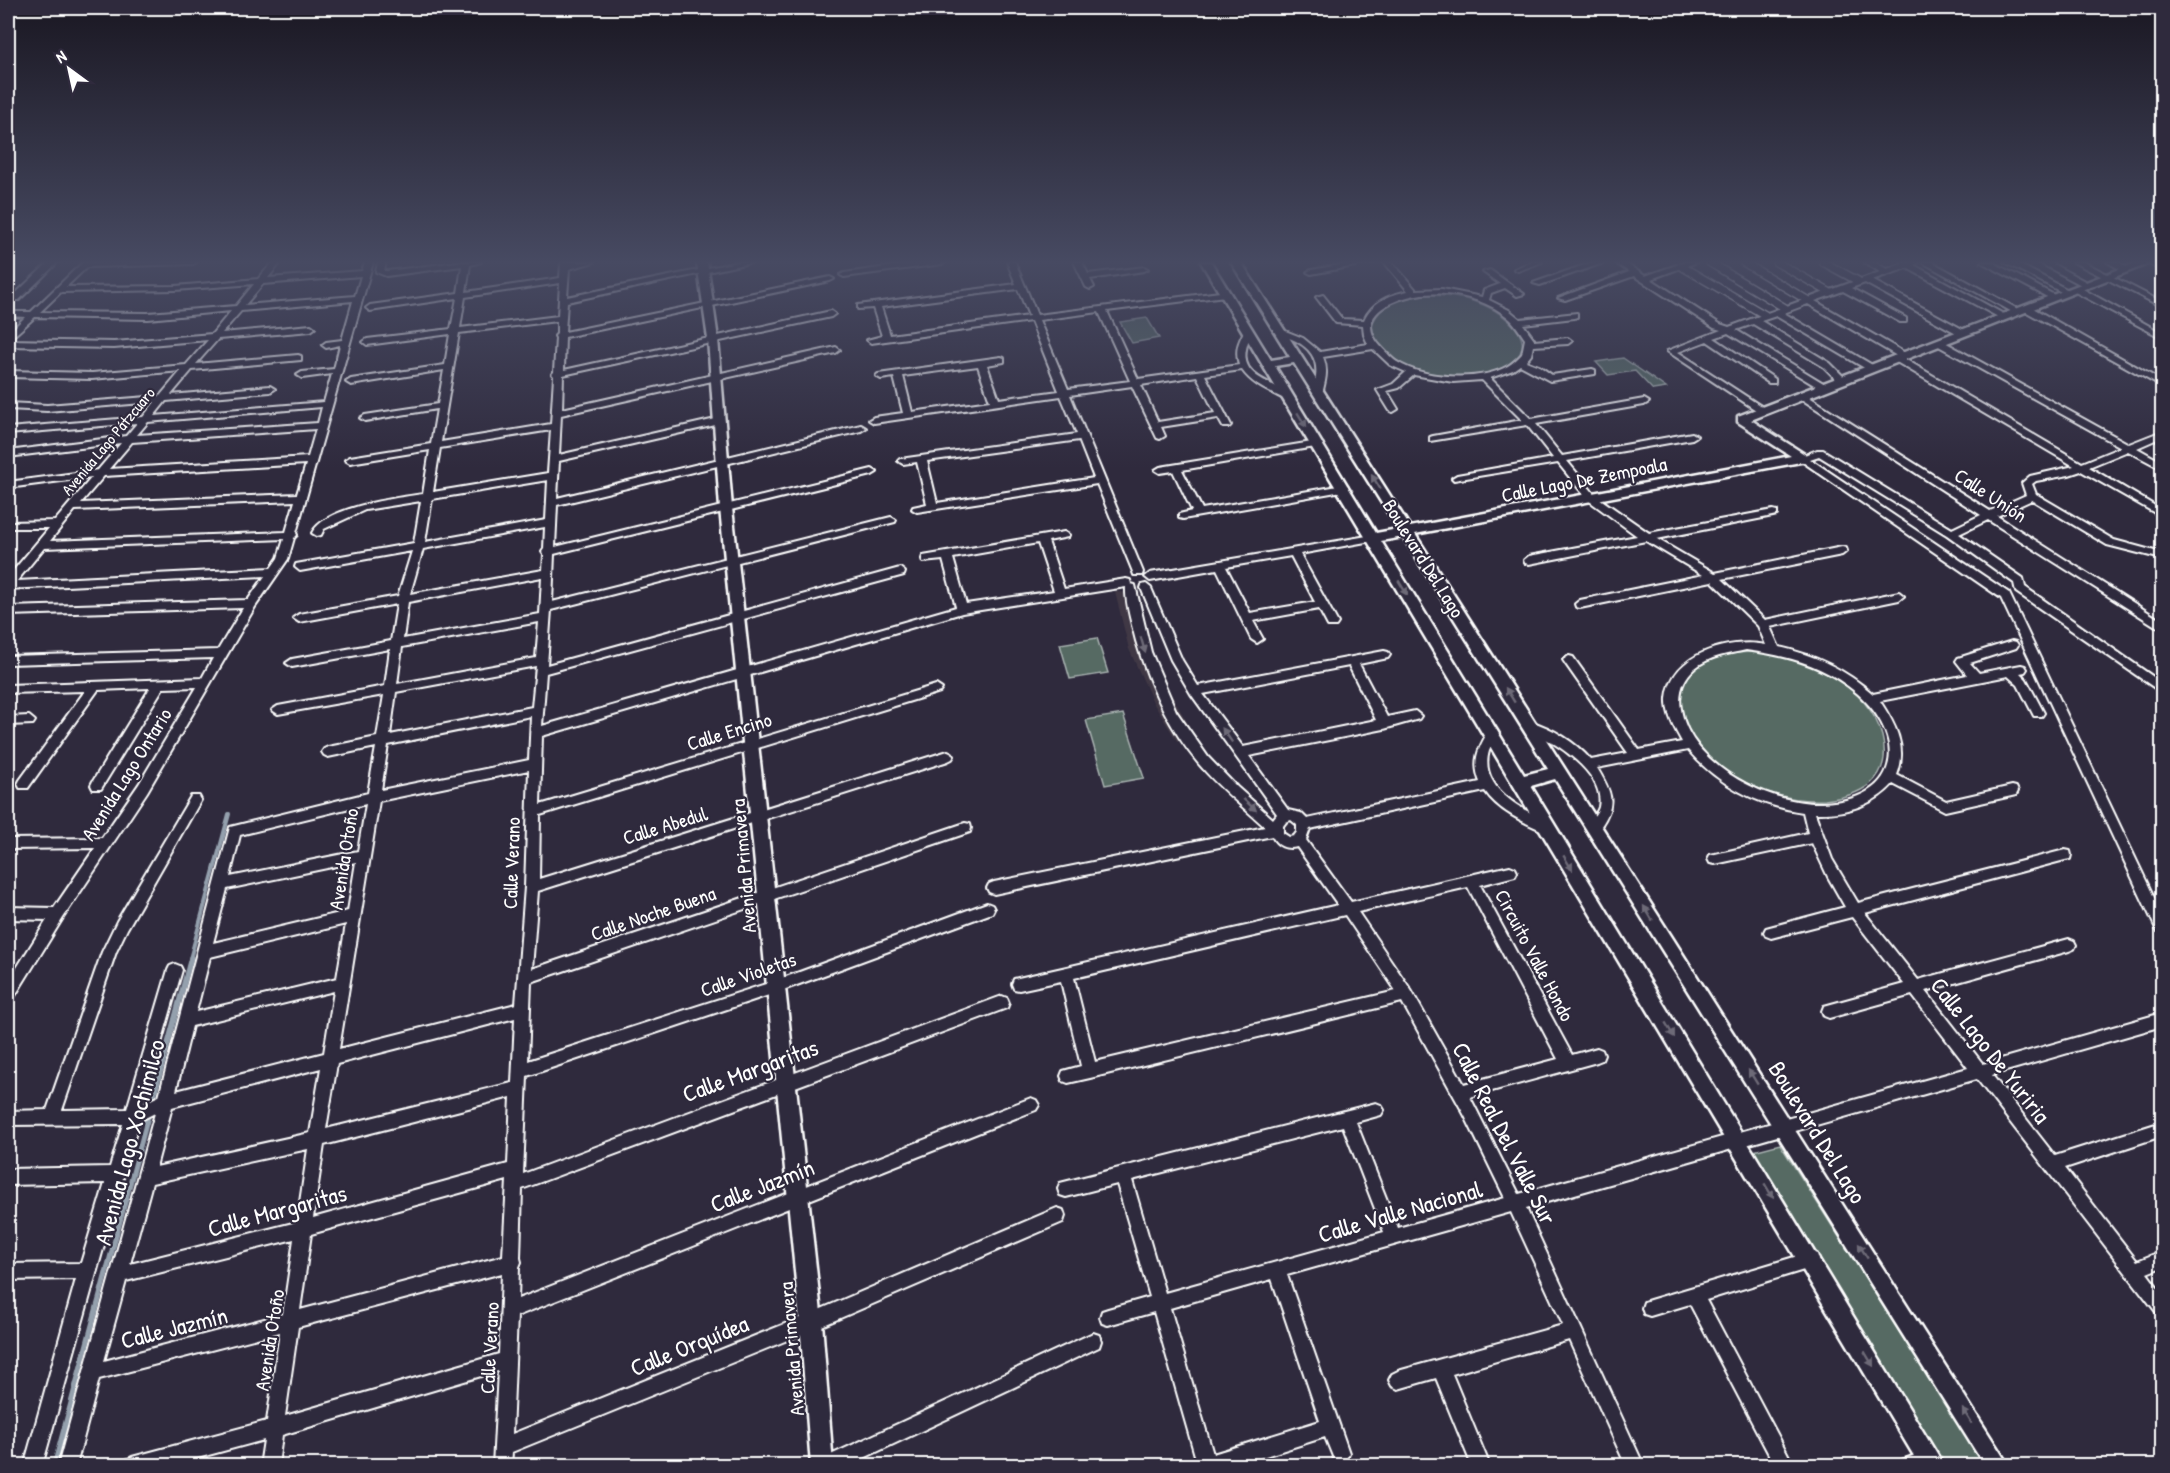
<svg xmlns="http://www.w3.org/2000/svg" width="2170" height="1473" viewBox="0 0 2170 1473" font-family="'Patrick Hand',sans-serif">
<rect width="100%" height="100%" fill="#2f2a3d"/>
<filter id="ink" filterUnits="userSpaceOnUse"><feTurbulence type="fractalNoise" baseFrequency=".0167" numOctaves="2"/><feDisplacementMap in="SourceGraphic" scale="12" xChannelSelector="R" yChannelSelector="G"/><feConvolveMatrix kernelMatrix="1 2 1 2 8 2 1 2 1" color-interpolation-filters="sRGB"/></filter>
<g filter="url(#ink)">
<polygon fill="#413845" points="1115,592 1136,593 1151,658 1193,733 1177,741 1154,704 1129,649"/>
<g fill="#566a64" stroke="#aab4b2" stroke-width="1.5">
<path d="M1425 295C1455 295 1487 300 1510 322 1573 383 1374 405 1372 324 1382 302 1403 298 1425 295Z"/>
<polygon points="1147,318 1159,338 1132,343 1120,322"/>
<polygon points="1623,358 1666,388 1653,390 1635,371 1608,375 1596,362"/>
<polygon points="1097,638 1108,673 1070,679 1060,644"/>
<path d="M1752 652C1802 656 1868 683 1882 736 1886 751 1885 767 1875 779 1863 793 1843 798 1825 800 1777 803 1722 779 1694 740 1655 686 1699 652 1752 652Z"/>
<polygon points="1123,714 1144,778 1105,785 1086,720"/>
<polygon points="1780,1144 1984,1465 1943,1465 1750,1152"/>
</g>
<g fill="none" stroke-linecap="round" stroke-linejoin="round">
<polyline stroke="#94a0ad" stroke-width="4" points="190,959 229,814"/>
<g stroke="#94a0ad" stroke-width="5">
<polyline points="152,1103 191,957"/>
<polyline points="54,1466 149,1113"/>
</g>
<g stroke="#fff" stroke-width="10">
<g id="pedestrian">
<polyline points="1709,262 1785,308"/>
<polyline points="1743,262 1807,300"/>
<polyline points="1776,262 1829,292"/>
<polyline points="1823,262 1858,281"/>
<polyline points="1681,266 1765,315"/>
</g>
</g>
<g stroke="#fff" stroke-width="4">
<g id="minor">
<polygon points="49,262 58,262 19,300 13,300 13,296"/>
<path d="M83 262H197L193 264 87 267 66 287 175 286 258 279 273 262H281L268 278 362 271 365 262H373L296 533 297 535 294 538 288 559 255 607 147 792 63 918 13 999 8 1000V982L47 920 8 919V907L54 908 95 848 8 849V839L102 838 139 784 197 687 163 688 101 789H93L91 785 93 781 150 688 98 690 28 788H20L18 784 20 780 85 691 8 693V685L202 678 213 658 8 664V656L218 650 243 608 8 615V607L248 600 265 576 8 589V577L49 528H8V522L55 521 92 477 8 488V482L98 470 121 443 8 457V451L126 436 137 423 8 434V428L143 417 155 402 47 411 8 409V403L47 405 160 396 181 371 92 379 8 377V371L92 373 186 365 208 340 114 348 8 346V334L25 317 8 316V312H31ZM361 276 355 296 245 305 263 284ZM254 284 236 306 148 313 40 312 61 292 175 290ZM353 301 342 340 326 342 322 345 326 348 340 345 334 369 302 372 297 375 302 378 332 374 324 402 154 416 166 401 270 392 275 389 270 386 171 395 192 370 301 360V356L298 355 196 364 218 339 311 331 315 328 311 325 222 333 241 311ZM231 311 212 334 114 342 9 340 35 317 148 319ZM322 407 318 423 137 435 148 422ZM316 429 308 457 109 469 132 442ZM306 464 297 494 81 503 104 476ZM295 501 286 532 50 541 75 510ZM284 539 278 558 271 568 17 581 44 548Z"/>
<path d="M378 262H386L384 271H387L457 262H481L470 265 466 292 560 278 561 262H594L569 269 567 297 737 262H754L567 302 565 332 830 277 834 279 830 281 565 337 564 370 831 311 835 314 831 317 563 375 562 409 836 347 840 350 836 353 561 415 559 455 720 418 725 421 720 424 559 461 557 498 861 425 866 428 861 431 557 505 555 547 872 469 877 472 872 475 554 554 552 602 891 517 896 520 895 522 551 610 547 665 900 568 905 572 904 575 546 673 542 726 956 607 943 560 923 562 922 559 923 556 1064 532 1069 535 1068 537 1048 541 1064 589 1126 579 1130 580 1131 584 1135 585 1151 652 1176 711 1208 757 1237 787 1273 819 1277 814 1191 694 1171 660 1141 588 1142 585 1146 584 1151 588 1182 660 1198 686 1384 651 1388 652 1390 655 1388 658 1359 664 1387 717 1415 711 1421 716 1419 719 1384 729 1249 756 1288 810 1301 813 1307 819 1480 782C1472 762 1478 749 1488 732H1496L1498 735C1495 740 1491 746 1489 751 1478 788 1523 811 1551 822L1552 826 1551 830 1546 831 1541 830C1521 821 1498 810 1485 791L1310 829 1306 840 1351 902 1510 866 1515 868 1517 872 1515 876 1480 885 1572 1055 1597 1048 1602 1050 1604 1055 1602 1060 1597 1062 1470 1097 1519 1194 1968 1068 1912 995 1829 1018 1824 1016 1822 1011 1824 1006 1904 984 1852 917 1771 938 1766 936 1764 932 1766 928 1845 907 1828 877 1812 843 1715 864 1710 863 1708 859 1710 855 1715 854 1808 833 1803 812C1758 806 1717 784 1688 750L1597 768C1611 791 1617 803 1601 826 1597 832 1595 833 1588 831L1587 827C1590 820 1597 814 1599 807 1606 772 1552 740 1526 729L1524 726 1526 723 1530 721C1554 729 1574 741 1591 760L1628 753 1565 663 1563 660 1569 656 1573 657 1639 750 1682 742C1675 729 1666 714 1667 698 1671 653 1730 638 1766 645L1758 626 1712 581 1580 608 1576 607 1575 604 1580 600 1703 575 1646 541 1529 564 1525 563 1524 560 1529 556 1637 536 1588 500 1558 463 1454 480 1452 478 1457 475 1553 458 1527 425 1430 441V437L1433 436 1522 420 1482 380 1453 382 1414 375 1399 388 1387 391 1398 409 1393 412 1390 411 1377 390 1393 384 1406 372 1390 365 1373 349 1323 357C1328 369 1326 378 1323 390L1318 393 1313 390C1320 368 1317 352 1296 341 1289 337 1280 336 1274 331L1278 328 1303 338 1320 352 1368 344 1364 335 1363 325 1336 323 1316 297 1323 295 1342 319 1364 320C1372 302 1389 295 1408 291L1384 262H1392L1416 290 1442 289 1482 297 1484 290 1500 284 1483 272 1490 270 1524 294 1517 296 1505 288 1491 293 1489 300 1509 310 1520 319 1577 313V317L1574 318 1523 324 1534 339V341L1568 338 1572 341 1568 344 1533 346 1531 355 1526 361 1539 366 1552 375 1592 369 1595 370V374L1550 381 1520 365 1513 370 1490 378 1531 419 1644 399 1649 402 1644 405 1536 424 1562 456 1692 433 1697 436 1692 439 1567 461 1596 496 1649 533 1773 510 1777 511V515L1773 516 1657 539 1715 573 1842 547 1846 548 1847 551 1842 555 1722 579 1765 620 1899 592 1904 596 1899 600 1770 627 1779 647C1815 655 1845 669 1873 694L1967 675 1956 661 1958 658 2012 641 2016 642 2018 645 2016 648 1970 663 1979 673 2021 665 2025 666 2027 669 2025 672 2020 673 2026 679 2044 713 2042 716H2034L2018 685 2008 676 1880 701C1895 724 1908 747 1897 775L1946 801 2012 786 2016 787 2018 791 2016 795 1945 811 1893 784C1873 806 1845 814 1815 813L1832 859 1858 903 2065 850 2070 851 2071 855 2070 859 2065 860 1865 913 1918 980 2069 939 2074 941 2076 945 2074 949 2069 951 1926 991 1983 1064 2162 1013V1026L1992 1075 2055 1156 2162 1122V1136L2065 1168 2137 1261 2162 1251V1267L2147 1273 2162 1293V1314L2156 1312 1977 1079 1526 1208 1644 1466H1626L1569 1340 1452 1374 1490 1466H1472L1436 1378 1398 1389 1392 1386 1389 1380 1392 1374 1398 1371 1563 1325 1511 1212 1287 1275 1349 1453 1346 1459 1340 1462 1334 1459 1325 1437 1234 1466H1198L1154 1312 1108 1325 1102 1323 1100 1317 1102 1311 1108 1309 1150 1297 1117 1184 1066 1197 1060 1195 1058 1189 1060 1183 1376 1103 1381 1105 1384 1110 1381 1115 1356 1122 1398 1228 1505 1198 1465 1116 1402 1002 1090 1078 1068 1083 1063 1081 1061 1076 1063 1071 1081 1066 1061 981 1019 990 1014 989 1012 984 1014 979 1338 905 1297 847C1286 850 1277 846 1272 836L994 894 989 892 987 888 989 884 994 882 1265 827C1242 806 1218 787 1198 763 1169 728 1149 684 1136 641 1132 624 1125 603 1126 587L962 613 542 736 540 805 936 685 942 689 940 692 540 815 539 879 948 751 952 753 954 756 952 759 948 761 538 891 532 969 965 823 970 824 971 828 970 832 531 982 528 1061 775 981 987 903 992 905 994 909 992 913 775 993 527 1076 523 1174 1002 996 1007 998 1009 1003 1007 1008 522 1189 520 1258 521 1262 519 1267 518 1299 1031 1098 1036 1100 1039 1105 1036 1110 517 1316 512 1434 807 1315 1057 1208 1063 1210 1065 1216 1063 1222 817 1328 512 1452 511 1466H493L498 1371 282 1435 278 1466H260L264 1440 168 1466H123L126 1460 132 1457 267 1421 280 1332 99 1379 76 1466H58L155 1113 139 1121 42 1466H24L76 1279 8 1280V1264L81 1263 105 1183 8 1185V1169L110 1167 123 1124 8 1125V1111L47 1110 102 952 117 921 191 796H199L201 800 127 929 116 952 62 1110 127 1109 168 970 170 966 175 964 180 966 182 970 144 1103 159 1096 230 827 368 793 376 747 328 757 324 755 322 752 324 749 328 747 377 737 384 695 278 714 272 710 278 706 385 686 390 649 292 667 286 663 292 659 391 641 397 604 299 622 293 618 299 614 398 596 412 551 300 571 295 567 296 564 414 543 421 501 365 510 324 529 321 535 317 536 312 533C325 507 395 498 423 494L430 450 350 463 345 460 350 457 431 444 437 409 365 421 360 418 365 415 438 404 444 370 351 385 346 382 351 379 445 365 450 334 367 345 363 342 367 339 451 329 457 298 370 311 366 308 370 305 458 293 462 266 386 276 376 272ZM560 283 558 316 460 328 465 297ZM1422 294C1452 291 1489 299 1511 320 1516 325 1521 333 1525 339L1522 354C1518 358 1513 363 1508 366 1480 382 1424 379 1397 362 1392 359 1387 353 1383 349 1350 316 1393 298 1422 294ZM557 321V334L555 336 556 338 554 372 552 374 554 376 551 424 441 442 459 333ZM551 430 548 473 433 492 440 448ZM548 480 546 520 425 542 432 499ZM545 527 544 549 542 552 544 555 543 570 410 594 423 549ZM1038 543 1054 591 966 604 953 558ZM542 577 540 614 403 639 408 602ZM539 622 536 658 397 684 402 647ZM1746 650C1782 655 1818 663 1848 686 1907 729 1908 800 1822 803 1769 805 1690 765 1681 709 1678 693 1683 678 1695 668 1709 656 1729 654 1746 650ZM536 666 532 707 390 735 396 692ZM1349 666 1376 720 1243 747 1203 694ZM531 716 529 760 381 790 388 745ZM529 770 525 887 516 1004 339 1049 379 801ZM366 804 358 851 230 877 240 835ZM1291 820 1297 825V832L1294 836 1289 837 1283 833V826L1286 822ZM356 862 348 911 213 943 227 889ZM1468 887 1558 1059 1464 1084 1411 990 1358 912ZM1345 915 1396 991 1095 1062 1074 978ZM346 924 337 978 196 1012 210 957ZM334 991 324 1053 176 1091 192 1026ZM515 1018 512 1083 326 1129 337 1064ZM321 1068 310 1133 156 1167 172 1107ZM511 1097 508 1164 313 1218 324 1145ZM1343 1126 1384 1232 1165 1293 1132 1180ZM308 1149 297 1222 130 1264 152 1183ZM507 1180 503 1256 300 1310 311 1234ZM294 1239 283 1314 104 1361 126 1281ZM502 1273 499 1354 285 1416 298 1327ZM1272 1279 1320 1421 1213 1454 1170 1308Z"/>
<polygon points="922,262 946,262 942,264 844,277 840,275 844,273"/>
<path d="M1007 262H1015L1037 315 1228 291 1229 293 1225 296 1107 311 1138 379 1239 365C1235 351 1238 342 1245 330L1248 329 1252 332C1230 378 1268 377 1294 398L1289 401 1286 400C1270 392 1252 385 1242 370L1205 375 1231 425 1229 427H1223L1218 418 1161 427 1165 436 1160 439 1157 438 1132 386 1070 395 1143 572 1142 575H1134L1133 572 1097 484 917 512 912 509 913 507 927 504 917 462 903 464 898 461 900 459 1077 434 1061 396 874 423 869 420 874 417 903 413 894 377 881 379 876 376 878 374 1001 357 1004 358V362L987 365 999 399 1059 391 1031 321 871 343 867 340 882 336 873 308 858 309V305L1016 284ZM1018 289 1029 316 890 335 881 307ZM1099 312 1130 381 1068 389 1039 320ZM978 366 990 401 912 412 903 376ZM1197 376 1215 413 1158 422 1141 385ZM1079 440 1094 478 937 503 927 461Z"/>
<polygon points="1074,262 1082,262 1088,274 1144,267 1148,269 1144,271 1090,279 1094,287 1090,289 1086,287"/>
<polygon points="1357,262 1377,262 1311,274 1307,272 1311,270"/>
<polygon points="1530,262 1542,262 1518,271 1514,269"/>
<polygon points="1593,262 1606,262 1540,285 1533,283"/>
<polygon points="1614,262 1624,262 1645,276 1685,262 1697,262 1651,279 1720,324 1729,327 1880,272 1864,262 1874,262 1887,269 1907,262 1919,262 1914,265 2009,317 2002,319 1907,268 1872,280 1966,331 1966,335 1960,335 1865,283 1851,288 1906,318 1906,322 1900,322 1843,291 1815,301 1907,354 1907,358 1903,358 2082,463 2121,447 1935,344 1935,340 1941,340 2129,444 2162,431 2162,437 2137,448 2162,462 2162,469 2128,451 2089,467 2162,510 2162,517 2081,471 2069,475 2036,481 2032,484 2036,494 2114,540 2162,553 2162,559 2107,545 2032,500 1997,516 2162,621 2162,630 1988,520 1959,534 2023,578 2025,587 2162,683 2162,693 2016,592 2014,583 1947,535 1819,456 1810,459 2009,593 2162,914 2162,933 2157,931 2001,598 1797,458 1817,450 1823,450 1952,529 1981,515 1795,395 1800,392 1803,393 1990,511 2026,495 2022,483 2030,476 2074,466 1893,360 1893,356 1897,356 1808,304 1784,313 1874,366 1874,370 1868,370 1776,316 1761,321 1830,363 1844,377 1844,381 1838,381 1824,367 1753,324 1736,330 1825,384 1825,388 1819,388 1728,333 1714,338 1775,379 1775,383 1769,383 1707,341 1678,352 1767,410 1765,412 1759,412 1667,351 1721,330 1714,328 1634,276 1565,300 1558,298 1629,272"/>
<polygon points="1922,262 1932,262 2023,312 2016,314"/>
<polygon points="1981,262 1992,262 2060,298 2053,300"/>
<polygon points="2004,262 2015,262 2074,293 2067,295"/>
<polygon points="2038,262 2049,262 2094,286 2087,288"/>
<polygon points="2073,262 2084,262 2162,302 2162,307"/>
<polygon points="2107,262 2118,262 2132,270 2125,272"/>
<polygon points="2145,262 2155,262 2162,266 2162,271"/>
<polygon points="2075,288 2081,288 2162,333 2162,338 2075,292"/>
<polygon points="2025,307 2031,307 2162,381 2162,387 2025,311"/>
<polygon points="1318,441 1323,444 1321,446 1182,470 1202,509 1344,485 1348,486 1348,490 1183,519 1179,518 1179,514 1192,511 1173,471 1160,473 1155,470 1160,467"/>
<path d="M1373 535 1377 536 1378 538 1377 540 1300 554 1338 623 1336 626H1328L1319 609 1253 621 1263 639 1257 643 1251 639 1217 569 1150 581 1145 577 1150 573ZM1291 556 1315 602 1250 613 1226 567Z"/>
<polygon points="29,716 35,721 33,724 8,725 8,717"/>
<polygon points="1811,1252 1817,1254 1819,1260 1817,1266 1706,1300 1794,1466 1775,1466 1690,1304 1650,1316 1644,1314 1642,1308 1644,1302 1650,1300"/>
<polygon points="1093,1333 1099,1335 1101,1341 1099,1347 847,1466 817,1466 820,1460"/>
<polygon points="1929,1450 1935,1453 1938,1459 1935,1465 1899,1466 1902,1460"/>
</g>
</g>
<g stroke="#fff" stroke-width="5">
<g id="tertiary">
<polygon points="697,262 707,262 718,339 732,508 822,1322 833,1466 811,1466 800,1322 720,508 708,339"/>
<path d="M1201 262H1211L1271 360 1290 357 1231 262H1241L1410 527 1791 456 1738 422V416L2138 262H2153L1751 420 1806 455V461L1415 534 2009 1466H1985L1555 779 1531 786 1944 1466H1920ZM1294 363 1398 529 1376 533 1275 366ZM1403 537 1548 769 1524 775 1381 541Z"/>
</g>
</g>
<use href="#pedestrian" stroke="#2f2a3d" stroke-width="7"/>
<use href="#minor" fill="#2f2a3d" fill-rule="evenodd"/>
<use href="#tertiary" fill="#2f2a3d" fill-rule="evenodd"/>
</g>
<defs><path id="oneway-solid" d="M-6-.8H1V-3.2L6.5 0L1 3.2V.8H-6Z" transform="scale(1.5)"/></defs>
<g fill="#6d6a77">
<use href="#oneway-solid" transform="translate(1302 420) rotate(58)"/>
<use href="#oneway-solid" transform="translate(1376 482) rotate(-122)"/>
<use href="#oneway-solid" transform="translate(1403 588) rotate(59)"/>
<use href="#oneway-solid" transform="translate(1143 645) rotate(74)"/>
<use href="#oneway-solid" transform="translate(1510 695) rotate(-122)"/>
<use href="#oneway-solid" transform="translate(1227 735) rotate(-125)"/>
<use href="#oneway-solid" transform="translate(1250 805) rotate(42)"/>
<use href="#oneway-solid" transform="translate(1568 863) rotate(59)"/>
<use href="#oneway-solid" transform="translate(1648 913) rotate(-122)"/>
<use href="#oneway-solid" transform="translate(1670 1030) rotate(59)"/>
<use href="#oneway-solid" transform="translate(1753 1077) rotate(-122)"/>
<use href="#oneway-solid" transform="translate(1769 1191) rotate(59)"/>
<use href="#oneway-solid" transform="translate(1863 1251) rotate(-122)"/>
<use href="#oneway-solid" transform="translate(1869 1359) rotate(59)"/>
<use href="#oneway-solid" transform="translate(1967 1416) rotate(-122)"/>
</g>
</g>
<linearGradient id="sky" x2="0" y2="1"><stop stop-color="#1a1722"/><stop offset="0.56" stop-color="#474a62"/><stop offset="1" stop-color="#474a62" stop-opacity="0"/></linearGradient>
<rect width="2170" height="468" fill="url(#sky)"/>
<g text-anchor="middle" dominant-baseline="central" stroke-width="4.5" stroke-linejoin="round" paint-order="stroke">
<g font-size="16" fill="#fff" stroke="#2f2a3d">
<text transform="translate(108 441) rotate(-50)">Avenida Lago Pátzcuaro</text>
</g>
<g font-size="20" fill="#fff" stroke="#2f2a3d">
<text transform="translate(1584 479) rotate(-11)">Calle Lago De Zempoala</text>
<text transform="translate(1991 495) rotate(33)">Calle Unión</text>
<text transform="translate(1424 558) rotate(58)">Boulevard Del Lago</text>
<text transform="translate(729 731) rotate(-17)">Calle Encino</text>
<text transform="translate(126 774) rotate(-58)">Avenida Lago Ontario</text>
<text transform="translate(665 825) rotate(-17)">Calle Abedul</text>
<text transform="translate(343 859) rotate(-81)">Avenida Otoño</text>
<text transform="translate(511 863) rotate(-88)">Calle Verano</text>
<text transform="translate(743 866) rotate(-95)">Avenida Primavera</text>
<text transform="translate(653 913) rotate(-19)">Calle Noche Buena</text>
<text transform="translate(1535 955) rotate(62)">Circuito Valle Hondo</text>
<text transform="translate(748 974) rotate(-19)">Calle Violetas</text>
<text transform="translate(269 1340) rotate(-81)">Avenida Otoño</text>
<text transform="translate(489 1348) rotate(-87)">Calle Verano</text>
<text transform="translate(791 1349) rotate(-95)">Avenida Primavera</text>
</g>
<g font-size="24" fill="#fff" stroke="#2f2a3d">
<text transform="translate(1991 1050) rotate(52)">Calle Lago De Yuriria</text>
<text transform="translate(750 1070) rotate(-20)">Calle Margaritas</text>
<text transform="translate(1818 1132) rotate(58)">Boulevard Del Lago</text>
<text transform="translate(1505 1133) rotate(63)">Calle Real Del Valle Sur</text>
<text transform="translate(129 1142) rotate(-75)">Avenida Lago Xochimilco</text>
<text transform="translate(762 1185) rotate(-21)">Calle Jazmín</text>
<text transform="translate(277 1210) rotate(-15)">Calle Margaritas</text>
<text transform="translate(1400 1211) rotate(-16)">Calle Valle Nacional</text>
<text transform="translate(174 1327) rotate(-14)">Calle Jazmín</text>
<text transform="translate(689 1345) rotate(-22)">Calle Orquídea</text>
</g>
</g>
<rect width="2170" height="1473" fill="none" stroke="#2f2a3d" stroke-width="30"/>
<rect x="15" y="15" width="2140" height="1443" fill="none" stroke="#fff" stroke-width="2" filter="url(#ink)"/>
<g transform="translate(69 69) rotate(327)" stroke="#2f2a3d" stroke-width="4.5" paint-order="stroke">
<path d="M0-4.5L10 22L0 15L-10 22Z" fill="#ffffff"/>
<text y="-9" font-size="16" font-weight="bold" text-anchor="middle" fill="#ffffff">N</text>
</g>
</svg>
